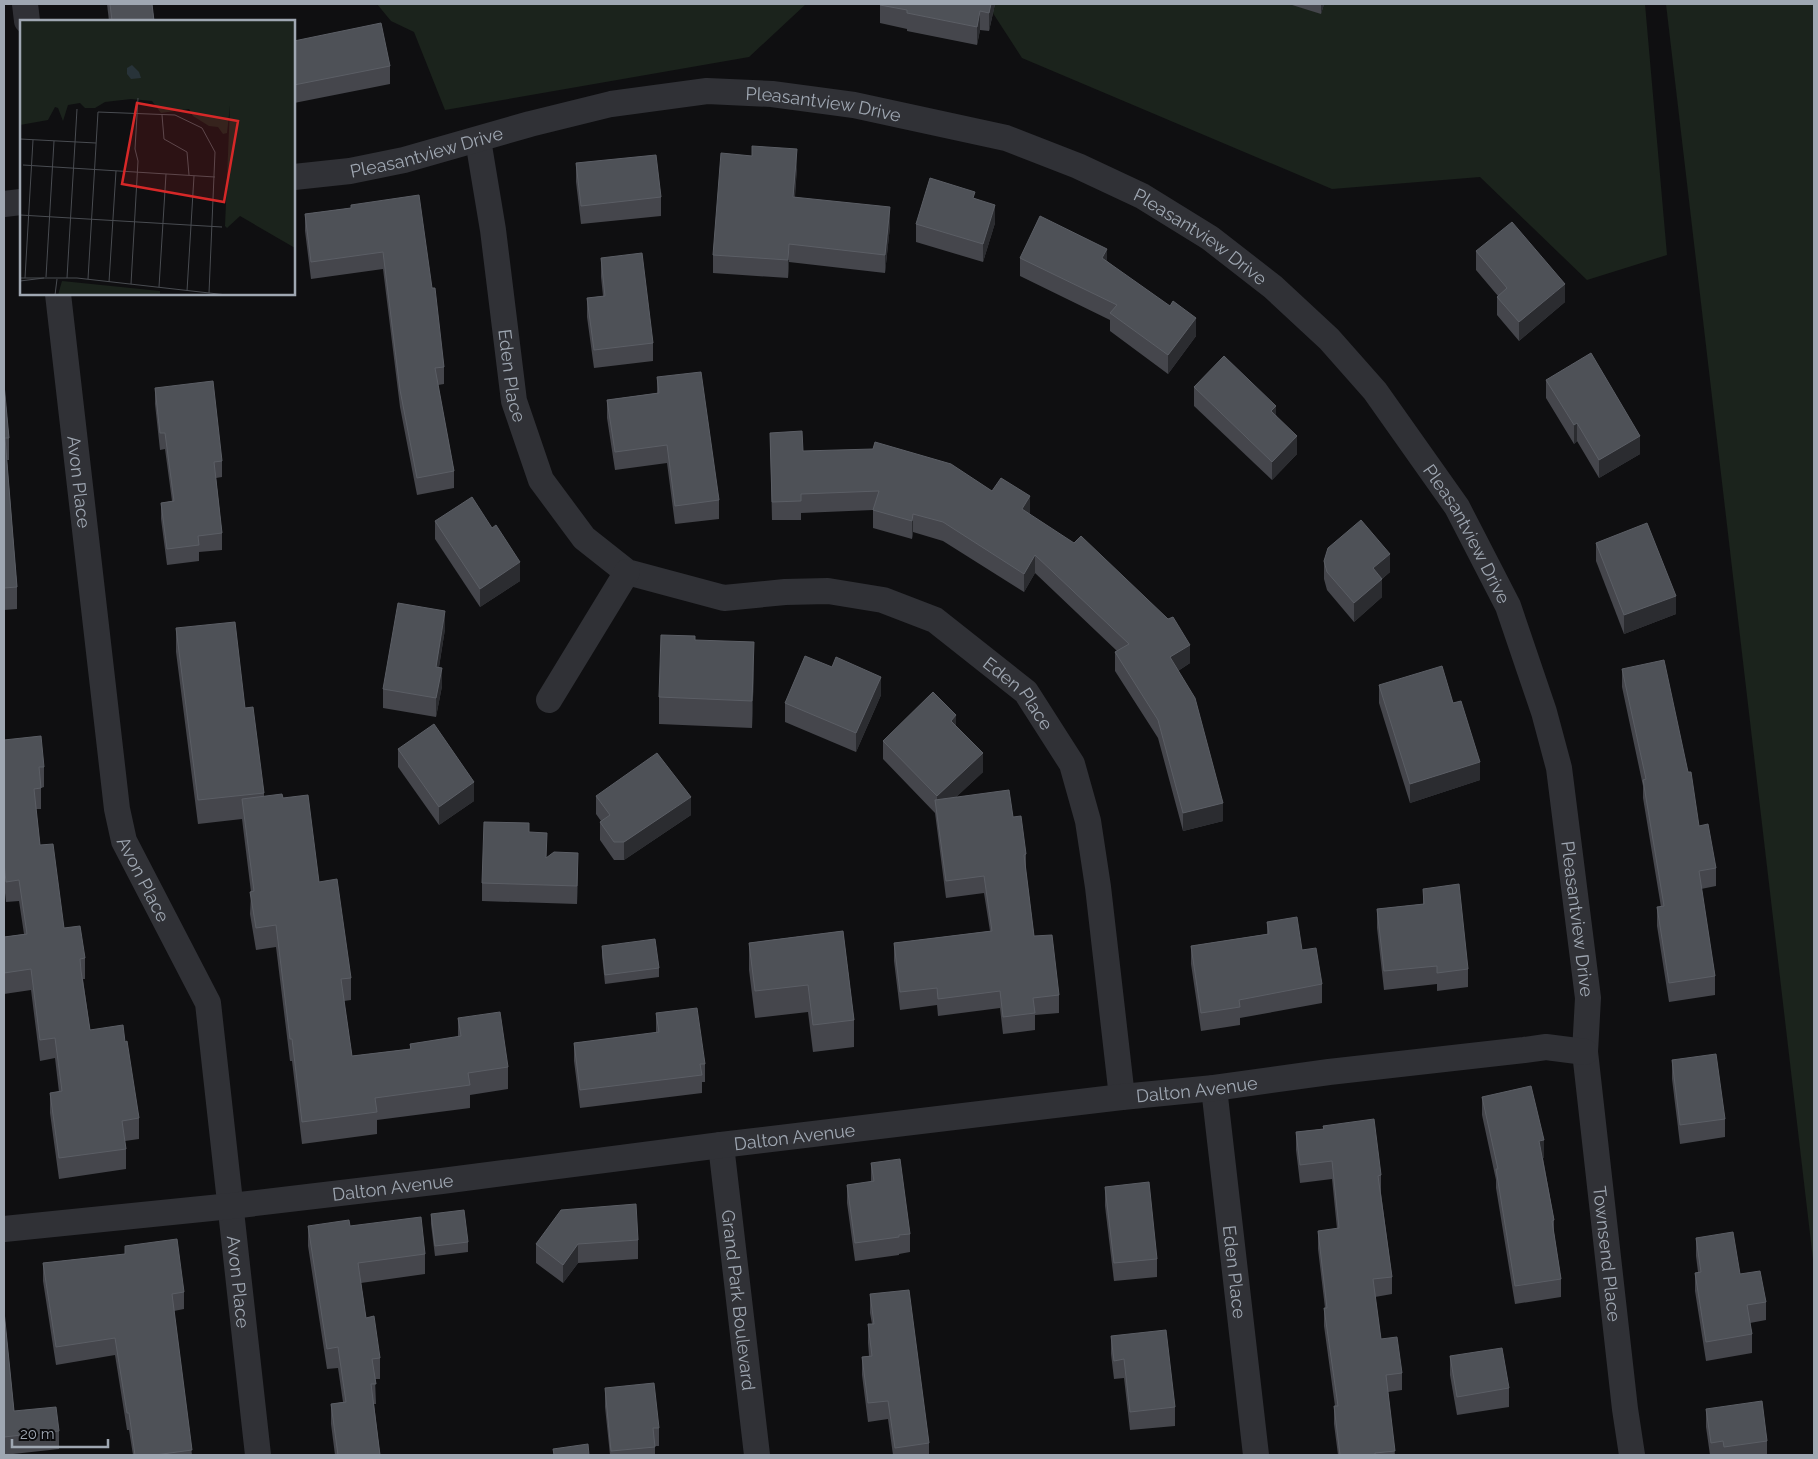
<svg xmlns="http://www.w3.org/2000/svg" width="1818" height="1459" viewBox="0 0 1818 1459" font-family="Raleway,sans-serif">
<rect width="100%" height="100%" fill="#0f0f11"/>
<g fill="#1b231c">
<polygon points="377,4 806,4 749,57 445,110 414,32 391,21"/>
<polygon points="987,4 1645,4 1667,255 1587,280 1480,177 1332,189 1022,58"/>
<polygon points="1666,4 1814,4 1814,1268"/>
</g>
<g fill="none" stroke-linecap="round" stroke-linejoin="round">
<g stroke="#303136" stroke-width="26">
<polyline points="25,4 27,21"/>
<path id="s1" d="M478 140 493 230 514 401 541 480 584 538 627 572 724 598 785 592 828 591 883 600 935 620 1026 692 1072 764 1088 821 1098 887 1122 1097"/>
<path id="s2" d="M294 177 350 171 404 160 530 124 611 104 707 91 772 94 854 105 1006 138 1078 166 1142 196 1210 238 1273 287 1329 339 1375 391 1457 507 1508 606 1544 712 1559 768 1588 998 1585 1052 1625 1409 1632 1455"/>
<polyline points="4,204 21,202"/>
<path id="s3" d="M58 294 117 809 124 841 208 1003 258 1455"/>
<polyline points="549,700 627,572"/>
<path id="s4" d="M1214 1088 1256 1455"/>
<path id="s5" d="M721 1145 757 1455"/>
<path id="s6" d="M4 1229 231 1206 442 1181 721 1145 1122 1097 1214 1088 1329 1072 1524 1050 1546 1047 1585 1052"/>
</g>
</g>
<g fill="#45464c">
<polygon points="107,4 152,4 154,21 109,21"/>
<polygon points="880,4 995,4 989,31 980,30 977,45 907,31 907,29 880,23"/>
<polygon points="1289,4 1324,4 1321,14"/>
<polygon points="294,41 390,66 390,84 294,103"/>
<polygon points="752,156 797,167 795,197 890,226 885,273 789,262 788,278 713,273 713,255"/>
<polygon points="576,163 661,197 661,216 581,224 576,182"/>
<polygon points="351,205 432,288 444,367 444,384 438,385 454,471 454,488 417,495 400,407 383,269 311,279 305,231 305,214 351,208"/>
<polygon points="995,223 983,262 916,242 916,224"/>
<polygon points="1476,251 1565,302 1519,341 1497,315 1497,297 1498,296 1476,270"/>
<polygon points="601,258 653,343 653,361 594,368 587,317 587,298 603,296 601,277"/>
<polygon points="1020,258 1107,261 1196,336 1168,374 1110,331 1110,320 1020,276"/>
<polygon points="657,377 719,500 719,519 675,524 667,463 615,470 607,418 607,400 657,393"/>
<polygon points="1546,380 1640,454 1599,478 1577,441 1574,444 1546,398"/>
<polygon points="4,384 9,438 9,460 7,460 17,587 17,609 4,610"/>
<polygon points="1194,387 1276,415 1297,454 1272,480 1194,406"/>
<polygon points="155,388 222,461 222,477 216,478 222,533 222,550 199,552 199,561 167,565 161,519 161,503 172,501 165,449 160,450 155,404"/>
<polygon points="770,433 803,451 1030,515 1190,663 1178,671 1223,821 1183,831 1158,738 1115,671 1115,652 1117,651 1035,573 1024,592 943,541 913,532 912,539 873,528 873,510 801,513 801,520 772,520"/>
<polygon points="435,521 520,581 480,607 435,539"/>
<polygon points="1596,543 1676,614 1624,634 1596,561"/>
<polygon points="1324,561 1390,572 1382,579 1382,597 1354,622 1327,590 1324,579"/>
<polygon points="176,628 245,708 264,793 264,796 283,798 319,882 351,978 351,1000 344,1001 352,1056 410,1049 410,1044 458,1037 458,1018 508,1067 508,1089 470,1095 470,1108 377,1120 377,1134 302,1144 292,1061 290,1061 276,947 256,950 250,914 251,892 242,819 198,824 176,652"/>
<polygon points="445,629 439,667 442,686 436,717 383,708 383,689"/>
<polygon points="695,640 754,669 752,728 659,724 659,697"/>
<polygon points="1622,669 1699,826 1716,868 1716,886 1701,889 1715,976 1715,995 1669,1002 1657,926 1657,907 1661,907 1643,798 1643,786 1622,687"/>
<polygon points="1379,685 1453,703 1480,780 1410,803 1379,703"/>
<polygon points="881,695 856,752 785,722 785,703"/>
<polygon points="956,726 983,772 956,797 1013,817 1026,854 1026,872 1034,936 1059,995 1059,1013 1035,1015 1035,1030 1003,1034 1000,1008 938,1016 937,1005 900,1010 894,961 894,943 990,931 984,893 946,898 935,813 883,759 883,741"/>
<polygon points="4,740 44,767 44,787 41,788 41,809 36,809 40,845 64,928 85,958 85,979 83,979 90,1030 125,1042 139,1118 139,1139 125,1141 126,1149 126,1169 59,1179 50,1113 50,1093 59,1092 55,1058 40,1061 31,990 4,994 4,937 24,934 19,901 6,902 4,884"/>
<polygon points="398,749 474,801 439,825 398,767"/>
<polygon points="596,796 691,815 624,860 614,860 600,840 600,822 601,821 596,814"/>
<polygon points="529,832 546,858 578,872 577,904 482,901 482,883"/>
<polygon points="1423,889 1468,969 1468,987 1437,991 1437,984 1384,990 1377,928 1377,909 1423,904"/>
<polygon points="1267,922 1302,950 1322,984 1322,1003 1240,1018 1240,1025 1201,1031 1191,964 1191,946 1267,934"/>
<polygon points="843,931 854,1020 854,1047 813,1052 808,1012 755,1018 749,970 749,943"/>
<polygon points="602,946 659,968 659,977 605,984 602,956"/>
<polygon points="656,1013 705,1064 705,1082 702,1082 702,1093 580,1108 574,1061 574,1043 656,1033"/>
<polygon points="1672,1060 1725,1119 1725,1137 1680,1144 1672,1079"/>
<polygon points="1482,1097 1544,1158 1543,1158 1554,1220 1554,1233 1561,1279 1561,1297 1515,1304 1496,1188 1496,1180 1482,1115"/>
<polygon points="1323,1126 1381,1175 1381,1193 1392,1277 1392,1294 1375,1297 1381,1339 1402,1373 1402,1390 1388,1392 1395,1455 1338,1455 1334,1424 1334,1406 1335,1406 1324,1326 1324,1308 1325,1308 1318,1249 1318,1231 1337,1229 1332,1179 1300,1183 1296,1150 1296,1132 1323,1129"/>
<polygon points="871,1163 910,1234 910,1252 899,1254 899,1255 855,1261 847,1203 847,1185 871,1182"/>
<polygon points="1105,1187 1157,1259 1157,1277 1114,1281 1105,1206"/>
<polygon points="431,1214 468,1242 468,1252 435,1256 431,1224"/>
<polygon points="308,1226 350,1226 425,1254 425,1274 361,1283 366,1318 380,1358 380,1379 375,1379 376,1404 374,1404 380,1455 335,1455 331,1424 331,1404 343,1402 338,1368 327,1369 308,1246"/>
<polygon points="1696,1238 1740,1274 1766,1302 1766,1320 1750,1323 1752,1334 1752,1353 1706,1361 1695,1291 1695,1273 1698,1272 1696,1256"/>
<polygon points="638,1240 638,1259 578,1263 563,1283 536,1263 536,1244"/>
<polygon points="125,1246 184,1292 184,1309 174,1311 192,1455 133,1455 129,1430 127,1430 115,1355 56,1365 43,1281 43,1263 125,1254"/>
<polygon points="870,1294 929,1443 929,1455 893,1455 888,1419 868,1422 862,1375 862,1357 869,1356 868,1343 868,1324 872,1324 870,1313"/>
<polygon points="4,1311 14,1411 59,1431 59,1449 4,1455"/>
<polygon points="1111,1336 1175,1407 1175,1426 1130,1430 1124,1378 1114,1379 1111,1354"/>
<polygon points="1450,1356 1509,1388 1509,1407 1457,1415 1450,1375"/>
<polygon points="605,1388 659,1428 659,1446 655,1446 655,1455 610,1455 605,1407"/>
<polygon points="1706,1409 1767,1441 1767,1455 1710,1455 1706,1427"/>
</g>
<g fill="#2b2c30">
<polygon points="991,4 995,4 989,31 989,13"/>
<polygon points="1321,4 1324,4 1321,14"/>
<polygon points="980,11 980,30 977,45 977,27"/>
<polygon points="797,149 797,167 793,215 793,197"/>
<polygon points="995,205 995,223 983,262 983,244"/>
<polygon points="890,207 890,226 885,273 885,255"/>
<polygon points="789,244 789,262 788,278 788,260"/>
<polygon points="1107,249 1107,267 1102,258"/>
<polygon points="1565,284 1565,302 1519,341 1519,322"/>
<polygon points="1196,318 1196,336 1168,374 1168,355"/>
<polygon points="1276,406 1276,424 1271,411"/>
<polygon points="1577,423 1577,441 1574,444 1574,425"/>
<polygon points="1297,436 1297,454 1272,480 1272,462"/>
<polygon points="1640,436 1640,454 1599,478 1599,460"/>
<polygon points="1030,496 1030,515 1022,509"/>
<polygon points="913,514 913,532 912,539 912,521"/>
<polygon points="1390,554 1390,572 1373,586 1373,568"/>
<polygon points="1035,555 1035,573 1024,592 1024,574"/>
<polygon points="520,562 520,581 480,607 480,589"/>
<polygon points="1382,579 1382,597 1354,622 1354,603"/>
<polygon points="1676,596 1676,614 1624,634 1624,615"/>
<polygon points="445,611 445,629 436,685 436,667"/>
<polygon points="754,642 754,669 752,728 752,701"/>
<polygon points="1190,645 1190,663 1170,676 1170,657"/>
<polygon points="442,668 442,686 436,717 436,698"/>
<polygon points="881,677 881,695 856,752 856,733"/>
<polygon points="956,715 956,734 951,721"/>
<polygon points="983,753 983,772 937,815 937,796"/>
<polygon points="1480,762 1480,780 1410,803 1410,784"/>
<polygon points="474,782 474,801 439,825 439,807"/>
<polygon points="691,797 691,815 624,860 624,842"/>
<polygon points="1223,803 1223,821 1183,831 1183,813"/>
<polygon points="578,853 578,872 577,904 577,886"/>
<polygon points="1544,1140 1544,1158 1539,1159 1539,1141"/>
<polygon points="578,1244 578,1263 563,1283 563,1265"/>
</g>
<g fill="#4e5157" stroke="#5b5e65">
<polygon points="110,4 152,4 154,21 112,21"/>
<polygon points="880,4 991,4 989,13 980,11 977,27 907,13 907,10 880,5"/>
<polygon points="381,23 390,66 294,85 294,41"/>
<polygon points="752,146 797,149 793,197 890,207 885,255 789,244 788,260 713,255 721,153 752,156"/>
<polygon points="656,155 661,197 581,206 576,163"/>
<polygon points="930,178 975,192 973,198 995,205 983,244 916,224"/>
<polygon points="419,195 432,288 435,288 444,367 435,368 454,471 417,478 400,390 383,252 311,262 305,214 351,208 351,205"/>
<polygon points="1040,216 1107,249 1102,258 1170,306 1173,301 1196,318 1168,355 1110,313 1117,305 1020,258"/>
<polygon points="1512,222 1565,284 1519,322 1497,297 1507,288 1476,251"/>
<polygon points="642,253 653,343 594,350 587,298 605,296 601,258"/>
<polygon points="1591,353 1640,436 1599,460 1577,423 1574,425 1546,380"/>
<polygon points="1224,356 1276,406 1271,411 1297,436 1272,462 1194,387"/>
<polygon points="701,372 719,500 675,506 667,445 615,452 607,400 659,393 657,377"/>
<polygon points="213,381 222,461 214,462 222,533 198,536 199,545 167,549 161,503 174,501 165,433 160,433 155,388"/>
<polygon points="4,384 9,438 5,438 17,587 4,588"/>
<polygon points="802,431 803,451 873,449 875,442 951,464 992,491 1001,478 1030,496 1022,509 1074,543 1081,536 1168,619 1173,617 1190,645 1170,657 1195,698 1223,803 1183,813 1158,720 1115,652 1129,644 1035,555 1024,574 943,522 913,514 912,521 873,510 879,491 801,494 801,501 772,502 770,433"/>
<polygon points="472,497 492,528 496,525 520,562 480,589 435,521"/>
<polygon points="1361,520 1390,554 1373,568 1382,579 1354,603 1327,572 1324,561 1328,548"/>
<polygon points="1647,523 1676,596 1624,615 1596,543"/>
<polygon points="398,603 445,611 436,667 442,668 436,698 383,689"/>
<polygon points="235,622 245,708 253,707 264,793 198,800 176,628"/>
<polygon points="661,635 695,636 695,640 754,642 752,701 659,697"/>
<polygon points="805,656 832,667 836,657 881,677 856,733 785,703"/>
<polygon points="1664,660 1688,772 1691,772 1699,826 1708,824 1716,868 1699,871 1715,976 1669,983 1657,907 1664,906 1643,780 1646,779 1622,669"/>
<polygon points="1442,666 1453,703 1461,701 1480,762 1410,784 1379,685"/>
<polygon points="933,692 956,715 951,721 983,753 937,796 883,741"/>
<polygon points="434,724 474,782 439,807 398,749"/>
<polygon points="41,736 44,767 39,767 41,788 34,789 40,845 53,844 64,928 80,926 85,958 80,959 81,971 90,1030 123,1025 125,1042 127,1041 139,1118 122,1121 126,1149 59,1158 50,1093 62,1091 55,1038 40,1040 31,969 4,973 4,937 27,934 19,880 6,882 4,863 4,740"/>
<polygon points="657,753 691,797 624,842 614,842 600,822 610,815 596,796"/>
<polygon points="1009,790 1013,817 1021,816 1026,854 1024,855 1034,936 1052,935 1059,995 1033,998 1035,1013 1003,1017 1000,991 938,999 937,988 900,992 894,943 992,931 984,876 946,881 935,800"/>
<polygon points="282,794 283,798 308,795 319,882 337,879 351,978 341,979 352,1056 411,1049 410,1044 461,1036 458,1018 500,1012 508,1067 468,1073 470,1085 375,1098 377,1112 302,1122 292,1039 290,1039 276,925 256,928 250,892 254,891 242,799"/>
<polygon points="484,822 529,823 529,832 547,833 546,858 554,852 578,853 577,886 482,883"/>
<polygon points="1459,884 1468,969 1437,973 1437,966 1384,971 1377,909 1424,904 1423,889"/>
<polygon points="1297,917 1302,950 1316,948 1322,984 1239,1000 1240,1007 1201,1013 1191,946 1269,934 1267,922"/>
<polygon points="843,931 854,1020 813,1025 808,985 755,991 749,943"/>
<polygon points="655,939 659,968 605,975 602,946"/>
<polygon points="697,1008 705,1064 700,1064 702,1075 580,1090 574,1043 659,1032 656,1013"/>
<polygon points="1716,1054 1725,1119 1680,1125 1672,1060"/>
<polygon points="1531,1086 1544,1140 1539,1141 1554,1220 1552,1221 1561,1279 1515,1286 1496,1169 1498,1169 1482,1097"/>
<polygon points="1374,1119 1381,1175 1378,1176 1392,1277 1373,1279 1381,1339 1397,1337 1402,1373 1386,1375 1395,1451 1375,1453 1375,1455 1340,1455 1334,1406 1338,1406 1324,1308 1327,1308 1318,1231 1339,1228 1332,1161 1300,1165 1296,1132 1324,1129 1323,1126"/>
<polygon points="900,1159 910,1234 899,1235 899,1237 855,1243 847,1185 874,1181 871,1163"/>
<polygon points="1149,1182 1157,1259 1114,1263 1105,1187"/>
<polygon points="636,1204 638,1240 578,1244 563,1265 536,1244 561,1210"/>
<polygon points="464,1210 468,1242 435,1246 431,1214"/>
<polygon points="421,1217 425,1254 358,1263 366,1318 374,1316 380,1358 372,1359 376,1384 371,1384 380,1455 338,1455 331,1404 346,1402 338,1347 327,1349 308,1226 349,1220 350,1226"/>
<polygon points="1733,1232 1740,1274 1760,1271 1766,1302 1747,1305 1752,1334 1706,1342 1695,1273 1701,1272 1696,1238"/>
<polygon points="177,1239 184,1292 172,1294 192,1450 155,1455 135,1455 129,1413 127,1413 115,1338 56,1347 43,1263 125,1254 125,1246"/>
<polygon points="909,1290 929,1443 895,1448 888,1401 868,1403 862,1357 872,1356 868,1324 874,1324 870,1294"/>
<polygon points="4,1311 14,1411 56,1407 59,1431 4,1437"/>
<polygon points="1166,1330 1175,1407 1130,1412 1124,1359 1114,1361 1111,1336"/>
<polygon points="1502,1348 1509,1388 1457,1397 1450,1356"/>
<polygon points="654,1383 659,1428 653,1428 655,1447 611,1451 605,1388"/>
<polygon points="1762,1401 1767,1441 1724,1447 1723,1441 1711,1443 1706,1409"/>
<polygon points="588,1444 589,1455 554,1455 553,1449"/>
</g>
<g text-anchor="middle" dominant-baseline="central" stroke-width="4" stroke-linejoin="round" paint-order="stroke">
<g font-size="18" fill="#9fa7b2" stroke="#0a0a0c">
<text stroke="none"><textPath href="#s2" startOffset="540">Pleasantview Drive</textPath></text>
<text stroke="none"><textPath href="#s2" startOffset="135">Pleasantview Drive</textPath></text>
<text stroke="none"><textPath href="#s2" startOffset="945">Pleasantview Drive</textPath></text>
<text stroke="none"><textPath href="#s1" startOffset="238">Eden Place</textPath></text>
<text stroke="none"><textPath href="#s3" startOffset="189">Avon Place</textPath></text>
<text stroke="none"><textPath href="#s2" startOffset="1350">Pleasantview Drive</textPath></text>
<text stroke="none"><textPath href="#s1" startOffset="902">Eden Place</textPath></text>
<text stroke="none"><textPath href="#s3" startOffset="594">Avon Place</textPath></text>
<text stroke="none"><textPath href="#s2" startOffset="1755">Pleasantview Drive</textPath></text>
<text stroke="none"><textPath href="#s6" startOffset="1201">Dalton Avenue</textPath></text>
<text stroke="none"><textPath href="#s6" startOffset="796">Dalton Avenue</textPath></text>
<text stroke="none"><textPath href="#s6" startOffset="391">Dalton Avenue</textPath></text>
<text stroke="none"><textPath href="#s2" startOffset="2092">Townsend Place</textPath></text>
<text stroke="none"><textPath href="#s4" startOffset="185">Eden Place</textPath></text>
<text stroke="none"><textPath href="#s3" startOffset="1014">Avon Place</textPath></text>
<text stroke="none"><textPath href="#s5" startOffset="156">Grand Park Boulevard</textPath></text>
</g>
</g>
<g transform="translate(20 20)">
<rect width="275" height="275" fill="#0f0f11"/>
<path d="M0 0H275V228L220 196 207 208 205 206 210 86 207 113 203 114 198 107 189 106 173 96 169 89 141 93 132 81 111 79 85 82 75 88H65L60 83 48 85 43 101 38 88 35 87 28 100 0 105ZM42 261 140 271V275H38Z" fill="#1b231c"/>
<path d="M112 45 119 52 121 58 111 59 107 54V48Z" fill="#283339"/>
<path fill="none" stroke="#494c51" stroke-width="1" d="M142 95 144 119 167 132 169 155M0 119 76 123M3 145 195 157M0 195 202 207M26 257 34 121M0 258H57L207 275M5 258 13 120M47 258 57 89M68 259 78 92 155 95 182 108 195 132 189 273M0 261 24 258M89 262 96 151M111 264 118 141 115 129 118 78M139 267 146 154M167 271 174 156M35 275 37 259"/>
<path fill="#d62828" fill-opacity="0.15" stroke="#d62828" stroke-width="2.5" d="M117 83 218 101 204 182 102 164Z"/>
<rect width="275" height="275" fill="none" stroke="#9fa7b2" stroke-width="2.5"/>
</g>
<rect width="1818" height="1459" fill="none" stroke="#9fa7b2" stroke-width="10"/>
<path d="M12 1439v8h96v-8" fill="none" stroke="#9fa7b2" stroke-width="2.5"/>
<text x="20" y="1439" font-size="15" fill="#9fa7b2" stroke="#0a0a0c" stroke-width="4" paint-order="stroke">20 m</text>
</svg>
